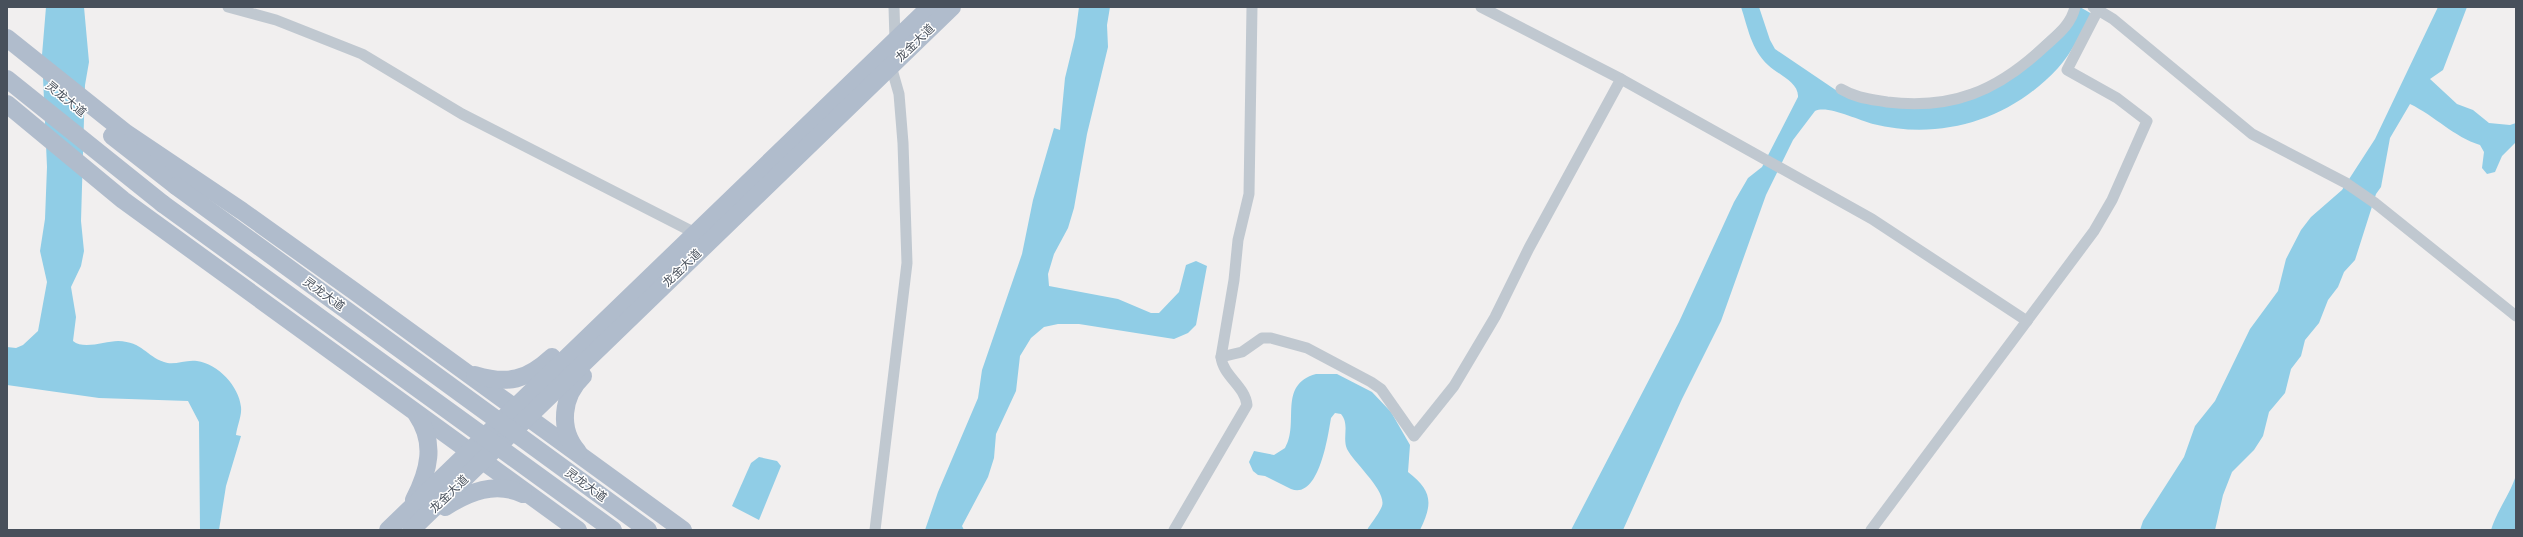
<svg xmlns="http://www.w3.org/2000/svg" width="2523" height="537" viewBox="0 0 2523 537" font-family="Karla,'Noto Sans SC',sans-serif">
<rect width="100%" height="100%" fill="#f1efef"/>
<g fill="#90cde6">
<path d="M46 7H84L89 62 85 85 81 221 84 251 81 266 71 287 76 317 73 341C84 350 105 341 118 341 143 342 146 356 164 362 174 366 186 359 197 361 218 364 239 386 241 407 242 416 237 426 236 435L241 436 226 486 219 530H200L199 422 188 401 99 398 7 385V347L16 348 23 345 38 331 47 282 40 251 45 219 47 167 42 55Z"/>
<polygon points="1079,7 1110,7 1107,25 1108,47 1087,134 1074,208 1068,228 1054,254 1048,274 1049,286 1118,299 1151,313 1159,313 1179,292 1186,265 1196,261 1207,266 1196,325 1188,333 1174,339 1079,324 1058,324 1044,327 1031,338 1020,356 1016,391 996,434 994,458 988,477 962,526 964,530 925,530 938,492 978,398 982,370 1022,254 1033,200 1054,128 1060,130 1065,78 1075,37"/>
<path d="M1741 7H1759L1770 40 1775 49 1846 97 1906 108 1992 88 2080 7 2092 14C2081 32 2072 53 2058 68 2010 120 1941 141 1873 124 1857 120 1828 105 1815 111L1793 140 1766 195 1721 321 1682 399 1623 530H1571L1679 322 1734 202 1748 178 1762 167 1798 97C1799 82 1777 74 1768 65 1751 49 1748 28 1741 7Z"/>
<path d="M2438 7H2467L2443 70 2430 79 2457 104 2473 110 2489 123 2510 125 2516 123V142L2502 156 2495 172 2487 174 2482 168 2484 152 2480 145C2454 137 2435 116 2410 104L2390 138 2381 187 2376 194 2355 260 2344 272 2338 287 2328 300 2319 323 2305 340 2301 356 2291 369 2285 393 2269 412 2263 436 2254 450 2232 472 2223 495 2215 530H2140L2143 521 2184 457 2195 426 2215 401 2250 329 2278 291 2286 259 2301 230 2311 217 2342 190 2375 139Z"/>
<path d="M1316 374H1337L1372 392 1391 412 1410 445 1408 472C1431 490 1434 502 1420 530H1367C1371 523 1379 514 1382 506 1387 491 1354 463 1347 449 1342 437 1350 425 1341 414L1335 413 1331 418C1328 436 1319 500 1291 489L1265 476 1258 475 1253 471 1249 462 1254 451 1274 455 1285 448C1300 423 1277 385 1316 374Z"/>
<polygon points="759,457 777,461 781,466 759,520 732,506 751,463"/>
<path d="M2516 475V530H2491C2497 510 2510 495 2516 475Z"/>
</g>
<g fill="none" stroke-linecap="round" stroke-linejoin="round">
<g stroke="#c0c8d0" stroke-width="11">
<polyline points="228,7 276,20 362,54 462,114 695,233"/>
<polyline points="894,7 895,40"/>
<polyline points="1481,7 1621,79 1872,219 2027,321"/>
<polyline points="2093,7 2113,19 2252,134 2346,183 2375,203 2516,316"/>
<path d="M1841 89C1856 98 1870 99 1887 102 1952 110 1997 91 2044 47 2057 35 2071 25 2075 7"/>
<polyline points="1221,357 1242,352 1262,338 1271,338 1307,348 1371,382 1381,389 1414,436 1454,386 1495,317 1529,248 1621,79"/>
<polyline points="875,530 907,263 903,143 899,94 891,66"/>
<path d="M1174 530 1247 405C1245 386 1223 376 1221 357L1234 280 1238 240 1249 194 1252 7"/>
<polyline points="1871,530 2094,231 2112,200 2147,121 2117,98 2067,70 2098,10"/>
</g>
<g stroke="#b0bccc" stroke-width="18">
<polyline points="7,38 126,133 242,211 354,291 683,530"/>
<polyline points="7,79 163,204"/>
<polyline points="7,104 123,200 578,530"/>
<polyline points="112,136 176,186"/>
<path d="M475 375C508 385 527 380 552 357"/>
<path d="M578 452C558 429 562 396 583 376"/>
<path d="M414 500C429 471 436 443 417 415"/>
<path d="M445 507C469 492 495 481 523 494"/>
<polyline points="388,530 930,7"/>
<polyline points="411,530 952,7"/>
</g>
<g stroke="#b0bccc" stroke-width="18">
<polyline points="176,186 648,530"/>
<polyline points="163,204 613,530"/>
</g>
</g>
<g text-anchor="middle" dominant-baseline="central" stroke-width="3" stroke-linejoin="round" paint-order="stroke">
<g font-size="12" fill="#48505b" stroke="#fff">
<text transform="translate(915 43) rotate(-44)">龙金大道</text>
<text transform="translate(66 99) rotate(39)">灵龙大道</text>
<text transform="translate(682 268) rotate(-44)">龙金大道</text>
<text transform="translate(324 294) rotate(36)">灵龙大道</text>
<text transform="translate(586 485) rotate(36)">灵龙大道</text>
<text transform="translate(449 494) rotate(-44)">龙金大道</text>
</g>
</g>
<rect width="2523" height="537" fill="none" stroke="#48505b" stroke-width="16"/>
</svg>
